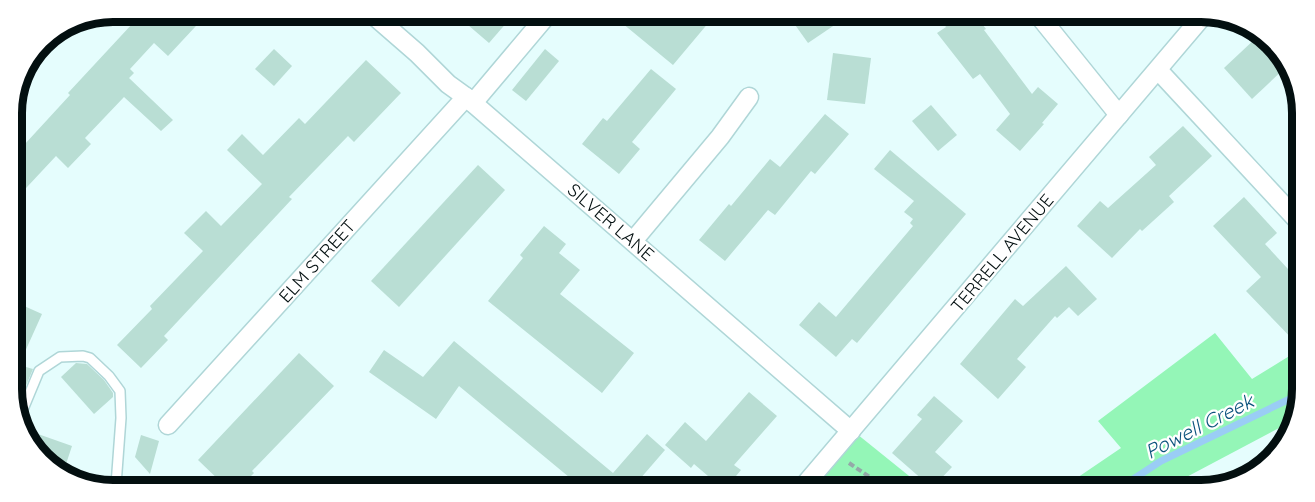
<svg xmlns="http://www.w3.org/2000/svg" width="1315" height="502" viewBox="0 0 1315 502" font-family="Quicksand,sans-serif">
<rect width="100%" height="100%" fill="#e5fdfd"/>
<g fill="#94f6b7">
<polygon points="1215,333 1252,379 1299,350 1298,418 1162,490 1011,489 1028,477 1065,486 1121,448 1098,421"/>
<polygon points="857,434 924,488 812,488"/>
</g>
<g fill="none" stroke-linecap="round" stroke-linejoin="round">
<polyline stroke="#9acdf5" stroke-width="7" points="1118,489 1161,461 1298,395"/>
</g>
<g fill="#b9ded4">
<polygon points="121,12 209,12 168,56 154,43 130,69 134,73 129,78 173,120 161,131 124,97 85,138 91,144 68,168 56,156 13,202 13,157 70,95 68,93 133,23"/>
<polygon points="477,14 514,14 489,43 468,25"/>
<polygon points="611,14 673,15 715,15 673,65"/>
<polygon points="788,15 805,15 848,16 808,43"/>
<polygon points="938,16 976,16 986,29 984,30 1032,94 1038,87 1058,104 1042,123 1044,124 1020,151 996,130 1010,114 980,74 973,79 937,33 946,27"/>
<polygon points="1257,37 1286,67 1252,99 1224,68"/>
<polygon points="274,49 292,66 274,86 255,69"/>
<polygon points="545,49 559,61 526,101 512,90"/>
<polygon points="833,53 871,58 865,104 827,100"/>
<polygon points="366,60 401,93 354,142 348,136 289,197 292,199 164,336 168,340 141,368 117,345 152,309 150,306 203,251 184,233 206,211 221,226 262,184 227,150 242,134 263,155 299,118 305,124"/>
<polygon points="651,69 676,89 632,142 640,149 619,174 582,144 603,118 607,121"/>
<polygon points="931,105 957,135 938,151 912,121"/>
<polygon points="825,114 849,134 815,174 811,171 775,215 768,210 725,261 699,240 729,204 731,206 770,159 780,167"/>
<polygon points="1183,126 1212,156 1169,196 1174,202 1142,231 1140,229 1112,258 1077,226 1100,201 1108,208 1156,165 1149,157"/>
<polygon points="890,150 966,214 857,343 852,339 836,357 799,325 819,302 836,317 913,226 910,223 913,219 904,212 914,201 874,169"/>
<polygon points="478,165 505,190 399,307 371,281"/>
<polygon points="1244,197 1277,233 1265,244 1299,281 1299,346 1246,291 1261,277 1213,226"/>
<polygon points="544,226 566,244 559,253 580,270 560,294 634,353 602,393 488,301 523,258 520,255"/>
<polygon points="1066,266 1097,299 1078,316 1069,307 1057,318 1055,316 1017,359 1026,367 998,399 960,364 1015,299 1023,306"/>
<polygon points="13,301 42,314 19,365 33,369 25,388 14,384"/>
<polygon points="454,341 613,473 647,434 665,450 633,487 581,487 459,386 436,419 369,372 384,350 423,377"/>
<polygon points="299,353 334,386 252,471 254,473 242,485 224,485 198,460"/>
<polygon points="76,363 87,364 104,380 113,393 113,397 94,414 61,377"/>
<polygon points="749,392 777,416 734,465 741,470 726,488 722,488 694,464 691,468 665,445 685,422 706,441"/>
<polygon points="934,396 963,421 935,452 952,467 932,488 892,453 922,419 917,415"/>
<polygon points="38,434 72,446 63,473 37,455 33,447"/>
<polygon points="141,435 159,441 150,474 135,457"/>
</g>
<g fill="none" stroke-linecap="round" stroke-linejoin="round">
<g stroke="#afd6d7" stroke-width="12">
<polyline id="service" points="19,419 39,371 60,357 83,356 90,358 109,376 120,391 121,418 116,485"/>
</g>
<g stroke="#afd6d7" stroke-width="21">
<g id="minor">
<polyline points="371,13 417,53 448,84 466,97 851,431"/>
<polyline points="1040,17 1119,115"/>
<polyline points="43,42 47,37"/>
<polyline points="1158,70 1300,223"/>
<polyline points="473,103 548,14"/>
<polyline points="633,241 720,137 749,97"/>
<polyline points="168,425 466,97"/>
<polyline points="802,488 1202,17"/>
</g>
</g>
<polyline stroke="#94a8a8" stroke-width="4" stroke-dasharray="6 3" stroke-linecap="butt" points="849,463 886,488"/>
<use href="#service" stroke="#fff" stroke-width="9"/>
<use href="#minor" stroke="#fff" stroke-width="18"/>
</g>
<g text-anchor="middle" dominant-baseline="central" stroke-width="4.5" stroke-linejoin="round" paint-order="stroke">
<g font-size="18" fill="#030f10" stroke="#fff">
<text transform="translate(611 222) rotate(41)">SILVER LANE</text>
<text transform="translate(1002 253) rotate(-50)">TERRELL AVENUE</text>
<text transform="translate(317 261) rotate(-48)">ELM STREET</text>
</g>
<g font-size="20" font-style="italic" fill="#0c537d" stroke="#fff">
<text transform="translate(1199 426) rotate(-27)">Powell Creek</text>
</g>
</g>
<path d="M0 0H1315V502H0ZM113 22H1201A91 91 0 0 1 1292 113V389A91 91 0 0 1 1201 480H113A91 91 0 0 1 22 389V113A91 91 0 0 1 113 22Z" fill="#fff" fill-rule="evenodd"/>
<path fill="none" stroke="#030f10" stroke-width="8" d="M113 22H1201A91 91 0 0 1 1292 113V389A91 91 0 0 1 1201 480H113A91 91 0 0 1 22 389V113A91 91 0 0 1 113 22Z"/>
</svg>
